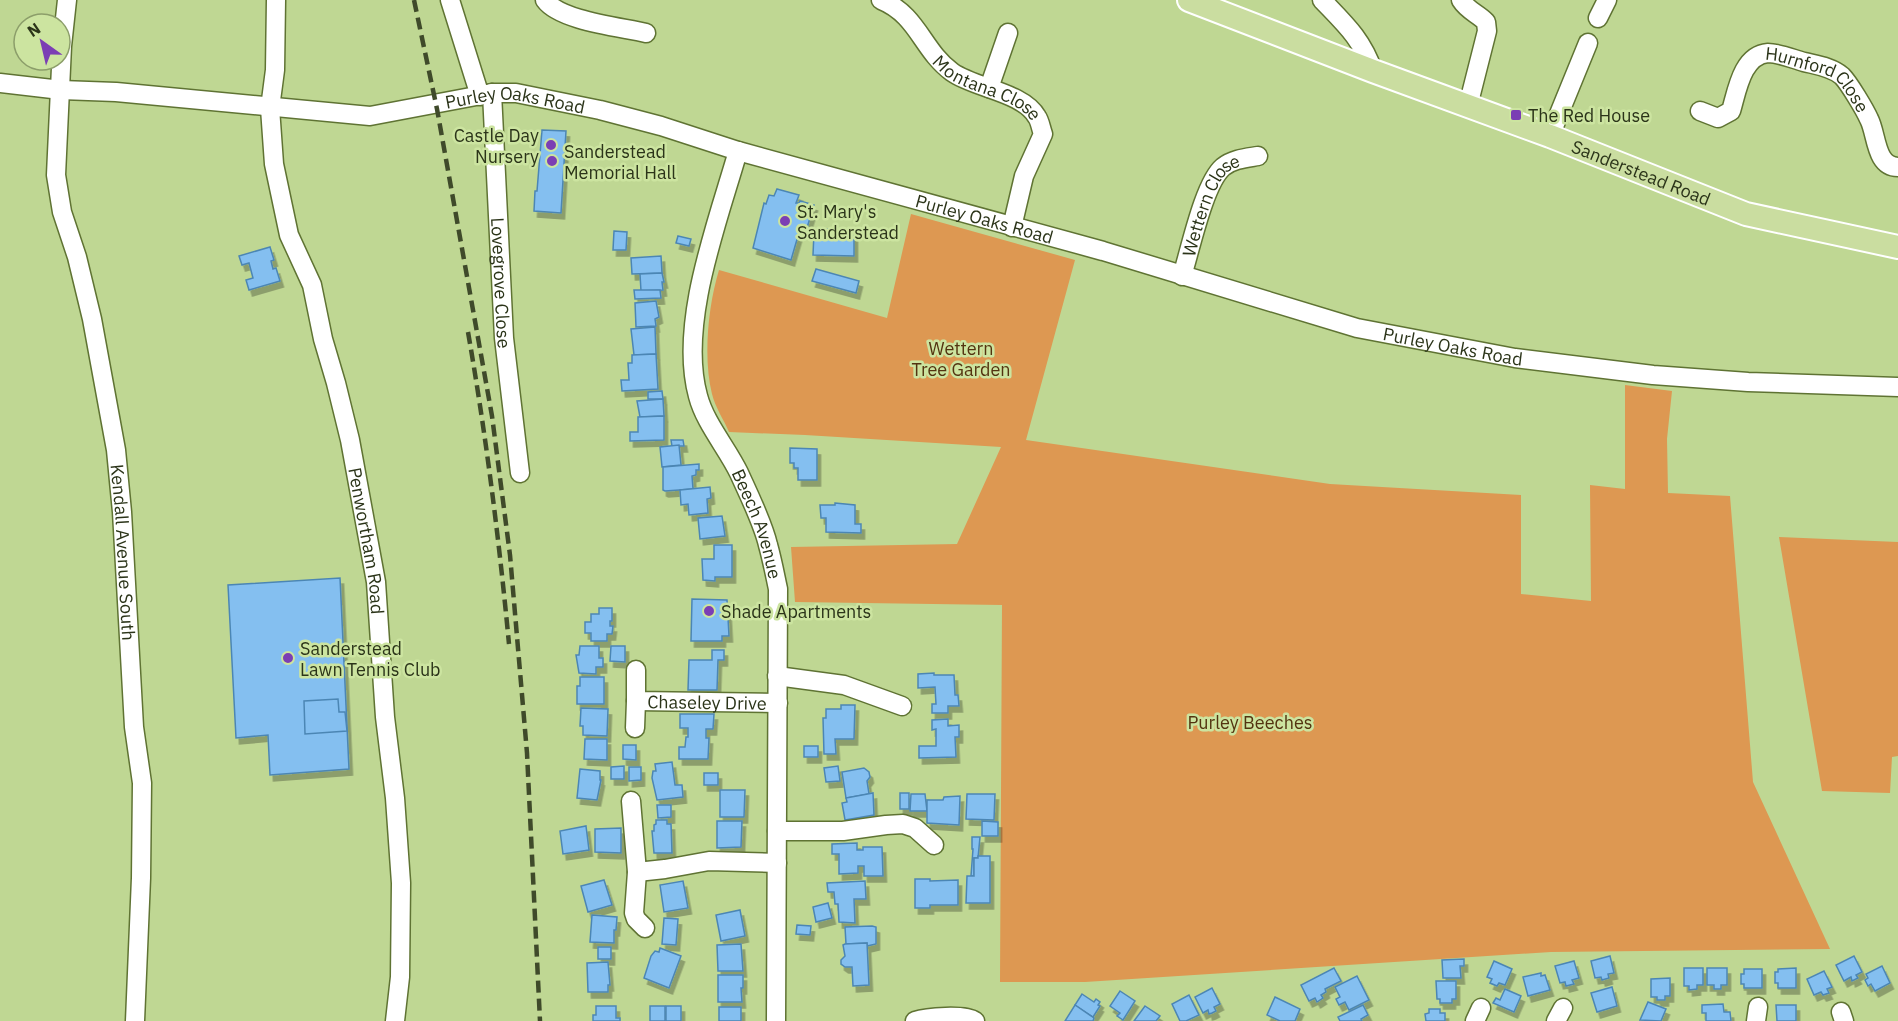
<svg xmlns="http://www.w3.org/2000/svg" width="1898" height="1021" viewBox="0 0 1898 1021" font-family="'IBM Plex Sans',sans-serif">
<defs>
<filter id="shadow"><feDropShadow dx="3.5" dy="6" stdDeviation="0" flood-color="#0004"/></filter>
</defs>
<rect width="100%" height="100%" fill="#bfd793"/>
<g fill="#dd9852">
<path d="M911 214 1075 260 1026 440 1330 484 1521 495V594L1591 601 1590 485 1625 489V385L1672 391 1667 439 1668 493 1730 496 1753 782 1830 949 1551 952 1085 982H1000L1002 605 795 602 791 547 957 544 1001 447 805 435 729 432C724 420 715 407 712 394 703 358 708 306 719 270L887 318Z"/>
<polygon points="1779,537 1898,542 1898,756 1892,757 1890,793 1822,791"/>
</g>
<g fill="#84bff0" stroke="#4c86b4" stroke-width="1.5" filter="url(#shadow)">
<polygon points="542,130 566,131 561,213 534,211 535,191 537,191"/>
<polygon points="777,189 799,195 796,203 799,203 800,201 814,205 806,231 800,229 791,260 753,248 764,203 766,204 769,195 774,196"/>
<polygon points="816,229 832,229 832,235 854,236 854,256 813,255 814,232 816,231"/>
<polygon points="614,231 627,232 626,250 613,250"/>
<polygon points="678,236 691,239 689,246 676,243"/>
<polygon points="270,247 274,260 271,261 273,269 276,268 280,281 249,290 246,280 253,278 249,263 242,265 239,256"/>
<polygon points="661,256 662,273 632,274 631,258"/>
<polygon points="816,269 859,281 856,293 812,281"/>
<polygon points="662,273 664,282 662,282 663,290 641,291 640,274"/>
<polygon points="634,290 660,290 661,298 635,299"/>
<polygon points="656,301 659,317 655,319 656,326 636,327 635,303"/>
<polygon points="655,327 656,354 634,355 631,329"/>
<polygon points="656,354 658,389 622,391 621,380 629,380 628,363 632,363 632,355"/>
<polygon points="662,391 663,399 648,399 648,392"/>
<polygon points="663,399 664,416 640,417 637,401"/>
<polygon points="664,416 664,440 630,441 630,432 638,432 638,417"/>
<polygon points="671,440 683,440 684,446 672,446"/>
<polygon points="679,445 681,465 662,467 660,447"/>
<polygon points="790,448 817,449 817,480 798,480 798,468 794,468 794,463 790,463"/>
<polygon points="699,464 699,470 696,470 696,475 692,476 693,489 665,491 663,490 663,467"/>
<polygon points="710,487 711,498 707,499 708,513 689,515 688,504 681,505 680,490"/>
<polygon points="835,503 855,505 855,524 861,524 861,533 826,532 826,518 821,518 820,505 835,505"/>
<polygon points="722,516 725,536 700,539 698,518"/>
<polygon points="714,545 732,545 732,577 715,577 715,581 703,580 702,559 714,559"/>
<polygon points="340,578 349,769 270,775 268,735 236,738 228,585"/>
<polygon points="692,599 727,600 729,636 722,636 722,641 691,641"/>
<polygon points="599,608 612,608 612,621 610,621 610,626 613,626 612,634 607,634 607,641 591,641 591,633 585,633 585,622 591,622 591,614 599,614"/>
<polygon points="580,646 599,646 599,658 603,658 603,667 596,667 596,674 579,673 576,655 579,655"/>
<polygon points="611,646 625,646 625,662 610,661"/>
<polygon points="712,650 724,650 724,660 718,660 717,690 688,690 689,660 712,660"/>
<polygon points="934,673 934,675 954,675 955,695 958,695 959,706 948,706 948,713 932,713 932,704 936,704 935,687 918,688 918,674"/>
<polygon points="580,677 604,677 604,704 577,704 577,686 580,686"/>
<polygon points="338,699 339,712 345,712 347,731 305,734 304,701"/>
<polygon points="841,705 855,705 854,739 835,739 836,754 824,754 823,718 826,718 826,709 841,709"/>
<polygon points="581,708 608,709 607,736 583,735 583,726 580,726"/>
<polygon points="680,714 714,714 713,729 706,729 706,738 709,738 708,759 679,759 679,747 685,747 686,737 688,737 688,728 680,728"/>
<polygon points="948,719 948,726 959,725 959,737 955,737 956,757 919,758 919,746 936,746 936,729 932,730 932,720"/>
<polygon points="585,739 607,739 607,760 584,759"/>
<polygon points="623,745 636,745 636,760 623,759"/>
<rect x="804" y="746" width="14" height="11"/>
<polygon points="672,762 675,785 682,785 683,797 657,800 652,778 653,771 656,771 655,764"/>
<polygon points="624,766 624,779 611,779 611,767"/>
<polygon points="838,766 840,781 826,782 824,768"/>
<polygon points="629,767 641,767 641,780 629,781"/>
<polygon points="864,768 869,772 870,777 867,781 869,794 846,798 842,772"/>
<polygon points="580,769 600,771 600,780 601,780 597,800 577,798"/>
<rect x="704" y="773" width="14" height="12"/>
<polygon points="720,790 745,790 744,817 720,817"/>
<polygon points="873,793 874,815 845,820 842,803 847,802 846,798"/>
<rect x="900" y="793" width="9" height="16"/>
<polygon points="911,794 925,794 927,811 910,811"/>
<polygon points="967,794 995,794 994,820 966,819"/>
<polygon points="960,796 959,825 927,823 927,800 943,800 944,797"/>
<polygon points="657,805 671,805 671,817 658,818"/>
<polygon points="656,820 667,820 667,824 671,824 672,853 654,853 652,831 654,831 654,825 656,824"/>
<polygon points="717,821 742,821 741,847 717,848"/>
<polygon points="982,821 998,822 998,836 982,836"/>
<polygon points="586,826 589,850 563,854 560,831"/>
<polygon points="621,828 621,853 595,852 595,829"/>
<polygon points="972,837 980,837 978,858 974,858 974,876 971,876 973,849 972,849"/>
<polygon points="857,843 857,850 863,850 863,847 882,847 883,876 864,876 864,866 858,866 858,873 839,874 839,854 832,854 832,844"/>
<polygon points="978,856 990,856 990,903 966,903 967,876 974,876 974,858 978,858"/>
<polygon points="915,879 930,879 930,881 958,880 958,905 930,905 930,908 915,908"/>
<polygon points="604,880 612,905 588,912 581,886"/>
<polygon points="683,881 688,908 664,912 660,885"/>
<polygon points="865,881 866,899 854,899 855,923 839,922 838,904 835,904 834,892 828,892 827,883"/>
<polygon points="828,903 832,918 816,922 813,907"/>
<polygon points="740,910 745,936 721,941 716,915"/>
<polygon points="592,915 617,917 616,930 614,930 614,943 590,942"/>
<polygon points="664,918 678,919 676,945 662,944"/>
<polygon points="797,925 811,926 810,935 796,934"/>
<polygon points="872,926 876,927 876,944 867,946 867,943 846,944 845,927"/>
<polygon points="867,943 869,985 853,986 852,967 845,967 841,964 841,960 845,956 843,945 845,944"/>
<polygon points="741,944 743,971 718,971 717,945"/>
<rect x="598" y="947" width="13" height="12"/>
<polygon points="660,948 681,956 669,988 644,978 651,956 655,951 659,952"/>
<polygon points="1610,956 1614,973 1608,974 1609,978 1602,980 1601,977 1595,978 1591,961"/>
<polygon points="1854,956 1862,972 1856,975 1858,978 1852,981 1851,977 1844,981 1836,965"/>
<polygon points="1464,959 1464,966 1460,966 1461,978 1443,978 1442,960"/>
<polygon points="1494,961 1512,969 1505,985 1499,983 1497,986 1490,983 1492,979 1487,977"/>
<polygon points="1574,961 1579,978 1572,980 1574,984 1566,986 1565,982 1560,983 1555,966"/>
<polygon points="608,962 610,985 608,985 608,992 588,992 587,963"/>
<polygon points="1882,966 1890,983 1875,991 1871,984 1868,986 1865,980 1868,978 1866,974"/>
<polygon points="1334,968 1341,981 1325,989 1326,992 1321,995 1323,998 1317,1002 1315,998 1309,1001 1301,985"/>
<polygon points="1684,968 1703,968 1703,985 1697,985 1697,989 1689,990 1689,986 1684,986"/>
<polygon points="1707,968 1727,968 1727,985 1721,985 1721,989 1714,989 1714,985 1707,985"/>
<polygon points="1796,968 1796,988 1778,988 1778,983 1775,983 1775,972 1778,972 1778,969"/>
<polygon points="1744,969 1762,969 1762,988 1744,988 1744,984 1741,984 1741,974 1744,974"/>
<polygon points="1824,971 1832,987 1827,989 1829,993 1823,995 1821,992 1814,995 1807,979"/>
<polygon points="1541,973 1541,976 1545,975 1550,990 1528,996 1523,977"/>
<polygon points="718,975 743,975 743,988 741,988 742,1002 718,1002"/>
<polygon points="1357,976 1369,1000 1349,1010 1345,1002 1339,1005 1336,999 1340,997 1335,987"/>
<polygon points="1670,978 1670,996 1665,996 1665,1000 1657,1000 1657,997 1651,997 1651,979"/>
<polygon points="1436,981 1456,981 1456,999 1452,999 1452,1003 1440,1003 1440,999 1437,999"/>
<polygon points="1612,987 1617,1006 1597,1012 1591,993"/>
<polygon points="1212,988 1220,1004 1214,1007 1216,1011 1212,1013 1209,1014 1208,1010 1203,1013 1195,997"/>
<polygon points="1505,989 1521,996 1514,1012 1493,1003 1496,998 1500,1000"/>
<polygon points="1120,991 1135,1001 1123,1020 1117,1016 1120,1013 1110,1006"/>
<polygon points="1082,994 1094,1002 1096,999 1100,1002 1098,1005 1100,1006 1093,1017 1075,1005"/>
<polygon points="1189,995 1199,1015 1186,1021 1180,1021 1172,1004"/>
<polygon points="1275,997 1300,1009 1295,1021 1280,1021 1267,1015"/>
<polygon points="1648,1002 1666,1009 1661,1021 1640,1020"/>
<polygon points="1723,1004 1724,1012 1730,1012 1731,1021 1706,1021 1706,1013 1702,1013 1702,1005"/>
<polygon points="1075,1005 1094,1018 1093,1021 1065,1021"/>
<polygon points="1363,1005 1368,1015 1361,1019 1362,1021 1340,1021 1338,1017"/>
<polygon points="1776,1005 1796,1005 1796,1021 1777,1021"/>
<polygon points="596,1006 616,1006 616,1018 620,1018 620,1021 593,1021 593,1015 596,1015"/>
<rect x="650" y="1006" width="15" height="15"/>
<rect x="666" y="1006" width="15" height="15"/>
<polygon points="1145,1006 1160,1016 1156,1021 1134,1021"/>
<rect x="719" y="1007" width="22" height="14"/>
<polygon points="1429,1009 1440,1009 1440,1013 1445,1013 1445,1021 1426,1021 1425,1014 1429,1013"/>
</g>
<g fill="none" stroke-linecap="round" stroke-linejoin="round">
<g stroke="#5f7333" stroke-width="21">
<g id="minor">
<path id="s1" d="M67 0 62 46 56 175 62 212 77 257 92 319 116 450 122 512 134 727 142 783 141 878 135 1021"/>
<path id="s2" d="M276 0 275 70 270 108 274 164 289 235 312 285 323 339 336 383 350 440 376 582 385 717 395 798 401 883 400 977 395 1021"/>
<polyline points="450,0 480,96"/>
<path d="M545 0C560 21 621 27 646 33"/>
<path id="s3" d="M881 0C918 15 922 50 952 72 974 88 1023 92 1037 117 1040 121 1041 129 1043 134L1024 176 1012 227"/>
<path d="M1322 0C1345 24 1362 39 1373 71"/>
<path d="M1461 0C1468 11 1477 13 1486 22L1487 31 1468 106"/>
<polyline points="1598,18 1607,0"/>
<path id="s4" d="M0 83 61 90 116 92 370 116 492 93H516L600 110 661 126 738 151 1103 251 1357 328 1515 358 1653 375 1748 382 1898 387"/>
<polyline points="989,88 1008,33"/>
<path id="s5" d="M492 93 504 338 520 473"/>
<path id="s6" d="M1700 111 1718 118 1731 111C1737 91 1742 55 1768 53 1779 53 1793 59 1804 62 1816 65 1832 67 1842 76 1849 83 1865 110 1869 119 1877 134 1875 167 1898 167"/>
<polyline points="1550,136 1588,43"/>
<path id="s7" d="M738 151C718 221 678 324 698 396 705 423 727 448 739 473 748 493 763 523 768 545 772 559 775 575 778 589L776 1021"/>
<path id="s8" d="M1182 276C1190 251 1204 183 1223 167 1233 159 1246 158 1258 156"/>
<path id="s9" d="M636 670V701L778 703"/>
<polyline points="777,676 844,685 902,706"/>
<polyline points="635,728 636,701"/>
<polyline points="631,801 637,872 665,869 709,861 777,863"/>
<polyline points="777,831 843,831 886,825 903,824 915,828 934,845"/>
<polyline points="637,872 634,913 636,919 645,928"/>
<polyline points="1841,1012 1844,1021"/>
<path d="M915 1021C927 1017 965 1014 975 1021"/>
<polyline points="1475,1021 1481,1008"/>
<polyline points="1556,1021 1563,1008"/>
<polyline points="1756,1021 1758,1007"/>
</g>
</g>
<g stroke="#fff" stroke-width="26">
<g id="major">
<path id="s10" d="M1189 0 1373 71 1550 136 1746 214 1898 247"/>
</g>
</g>
<use href="#minor" stroke="#fff" stroke-width="18"/>
<use href="#major" stroke="#cadda0" stroke-width="22"/>
<g stroke="#3f4a2a" stroke-width="4.5" stroke-dasharray="12 6" stroke-linecap="butt">
<polyline points="414,0 437,109 492,416 510,555 527,753 540,1021"/>
<path d="M468 332C486 435 499 539 509 644"/>
</g>
</g>
<g fill="#7b3eb4" stroke="#cce4a0" stroke-width="2">
<rect x="1510" y="109" width="12" height="12" rx="3"/>
<circle cx="551" cy="145" r="6"/>
<circle cx="552" cy="161" r="6"/>
<circle cx="785" cy="221" r="6"/>
<circle cx="709" cy="611" r="6"/>
<circle cx="288" cy="658" r="6"/>
</g>
<g text-anchor="middle" dominant-baseline="central" stroke-width="5" stroke-linejoin="round" paint-order="stroke">
<g font-size="18" fill="#2b3419" stroke="#cce4a0">
<text stroke="none"><textPath href="#s6" startOffset="166">Hurnford Close</textPath></text>
<text stroke="none"><textPath href="#s3" startOffset="141">Montana Close</textPath></text>
<text stroke="none"><textPath href="#s4" startOffset="519">Purley Oaks Road</textPath></text>
<text stroke="none"><textPath href="#s10" startOffset="484">Sanderstead Road</textPath></text>
<text stroke="none"><textPath href="#s8" startOffset="78">Wettern Close</textPath></text>
<text stroke="none"><textPath href="#s4" startOffset="1005">Purley Oaks Road</textPath></text>
<text stroke="none"><textPath href="#s5" startOffset="190">Lovegrove Close</textPath></text>
<text stroke="none"><textPath href="#s4" startOffset="1491">Purley Oaks Road</textPath></text>
<text stroke="none"><textPath href="#s7" startOffset="393">Beech Avenue</textPath></text>
<text stroke="none"><textPath href="#s2" startOffset="554">Penwortham Road</textPath></text>
<text stroke="none"><textPath href="#s1" startOffset="560">Kendall Avenue South</textPath></text>
<text stroke="none"><textPath href="#s9" startOffset="102">Chaseley Drive</textPath></text>
</g>
<g font-size="18" fill="#2b3419" stroke="#cce4a0" text-anchor="start">
<text x="1528" y="115">The Red House</text>
<text x="539" y="135" text-anchor="end">Castle Day<tspan x="539" dy="21">Nursery</tspan></text>
<text x="564" y="151">Sanderstead<tspan x="564" dy="21">Memorial Hall</tspan></text>
<text x="797" y="211">St. Mary's<tspan x="797" dy="21">Sanderstead</tspan></text>
<text x="721" y="611">Shade Apartments</text>
<text x="300" y="648">Sanderstead<tspan x="300" dy="21">Lawn Tennis Club</tspan></text>
</g>
<g font-size="18" fill="#533310" stroke="#cce4a0">
<text x="961" y="348">Wettern<tspan x="961" dy="21">Tree Garden</tspan></text>
<text x="1250" y="722">Purley Beeches</text>
</g>
</g>
<g transform="translate(42 42) rotate(326)"><circle r="28" fill="#cce4a0" stroke="#8c9e6a" stroke-width="1.5"/>
<path d="M0-4.5L10 22L0 15L-10 22Z" fill="#7b3eb4"/>
<text y="-9" font-size="16" font-weight="bold" text-anchor="middle" fill="#2b3419">N</text>
</g>
</svg>
